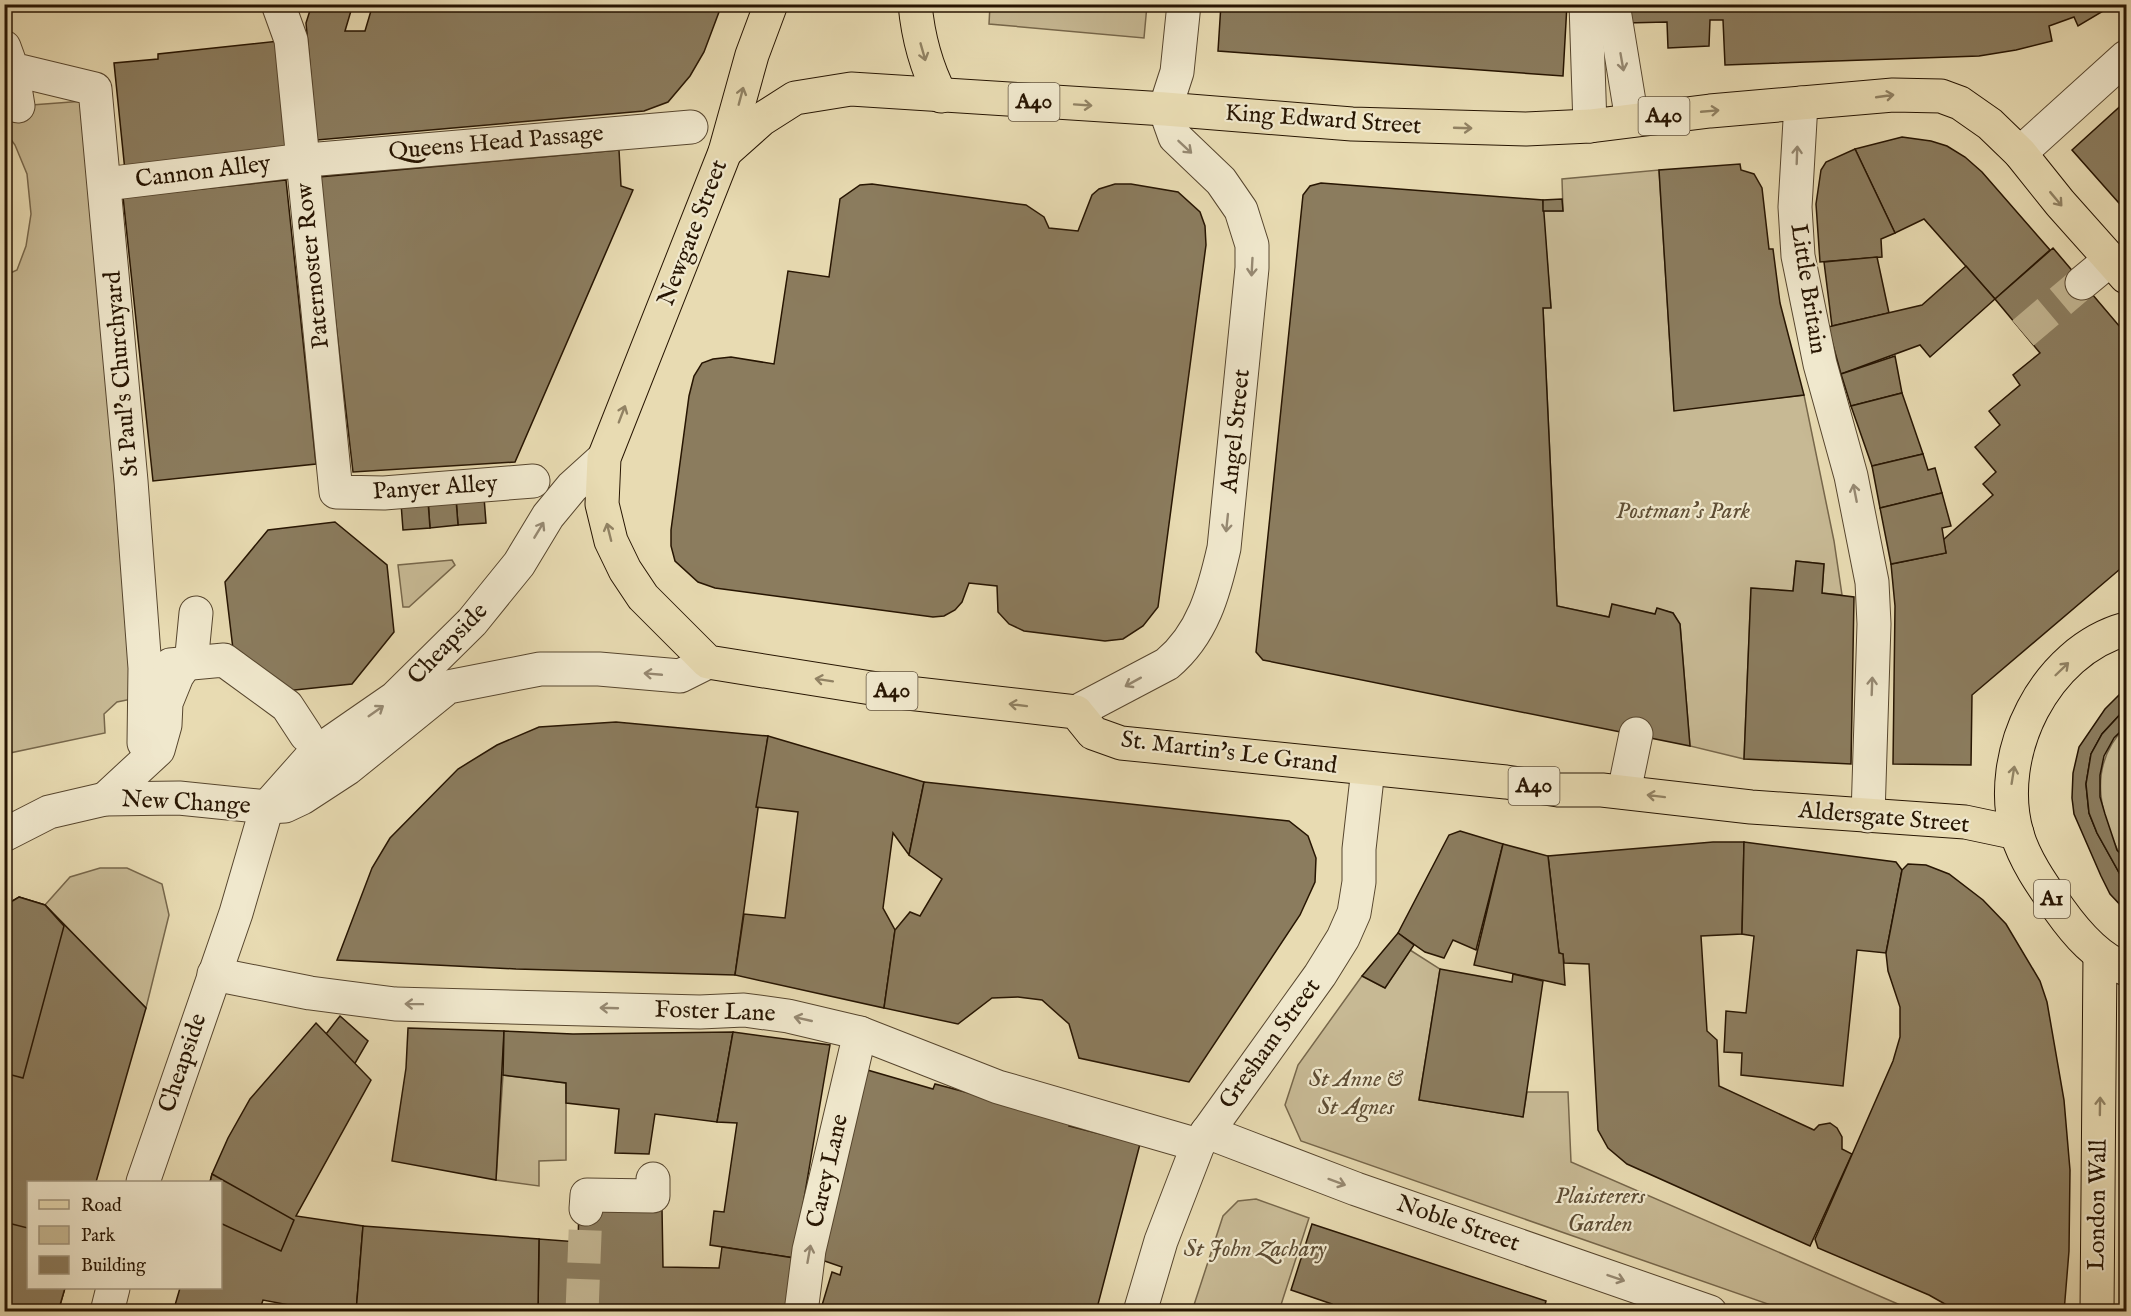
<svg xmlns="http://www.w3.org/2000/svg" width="2131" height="1316" viewBox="0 0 2131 1316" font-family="'IM FELL English',serif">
<rect width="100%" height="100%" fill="#e8dbb2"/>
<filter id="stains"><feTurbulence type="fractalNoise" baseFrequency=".00333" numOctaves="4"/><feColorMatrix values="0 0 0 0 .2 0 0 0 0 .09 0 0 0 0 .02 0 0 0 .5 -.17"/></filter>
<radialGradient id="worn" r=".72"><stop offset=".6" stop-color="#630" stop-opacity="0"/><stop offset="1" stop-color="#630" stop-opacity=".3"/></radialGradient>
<g fill="#c7b994" stroke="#77674b" stroke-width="1.5">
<polygon points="990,5 1147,5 1144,38 989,24"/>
<polygon points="84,101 132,699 117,702 104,714 105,733 5,754 4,276 17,270 26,246 31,214 27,174 15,145 5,131 5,107"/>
<polygon points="1659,170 1674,410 1804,395 1834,541 1842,595 1822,593 1824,564 1796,561 1793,591 1751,588 1744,759 1690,746 1680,624 1673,613 1657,609 1655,614 1612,605 1609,617 1557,606 1543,308 1551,307 1543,211 1563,211 1562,179"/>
<polygon points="452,560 455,565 409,607 403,607 398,565"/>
<path d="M2126 726V867C2101 820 2084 768 2126 726Z"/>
<polygon points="100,868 127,868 162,884 169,915 146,1008 45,905 70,877"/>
<polygon points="1410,950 1440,969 1419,1100 1523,1117 1527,1092 1568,1092 1571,1162 1914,1311 1788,1311 1301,1141 1285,1105 1298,1065 1362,976 1385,988"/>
<polygon points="503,1075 566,1083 566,1160 539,1161 539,1186 496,1180"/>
<polygon points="1256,1199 1309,1218 1279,1311 1192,1311 1223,1216 1238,1201"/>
</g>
<g fill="#8b7c5e" stroke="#271502" stroke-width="1.5">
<polygon points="35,4 85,4 36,9"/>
<polygon points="312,4 353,4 345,31 365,31 373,4 722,4 704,52 690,76 668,102 644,111 317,140 306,23"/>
<polygon points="1221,4 1567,4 1563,76 1218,51"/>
<polygon points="1626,4 2115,4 2078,26 2074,17 2049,26 2052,41 2016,50 1979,56 1725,65 1723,20 1710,20 1709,46 1668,48 1667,22 1626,23"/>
<polygon points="279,41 291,157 125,171 114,63 158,59 158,54"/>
<polygon points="2126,101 2126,211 2072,150"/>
<polygon points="1902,137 1931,141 1947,146 1965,157 1982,172 2050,250 1995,299 1924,219 1895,233 1855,149"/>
<polygon points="1855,149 1895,233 1881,239 1882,257 1820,262 1816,204 1821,170 1826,162"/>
<polygon points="619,150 621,186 633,190 515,462 353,472 319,177"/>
<polygon points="1740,164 1741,170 1754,174 1762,188 1769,249 1773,249 1780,303 1804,395 1674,411 1659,170"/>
<polygon points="286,180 316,464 153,481 123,197"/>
<polygon points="1321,183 1543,200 1551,308 1543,308 1557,606 1609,617 1612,604 1655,614 1657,608 1673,613 1680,624 1690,746 1263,660 1256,652 1303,195 1310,186"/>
<polygon points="872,184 1026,205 1044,217 1049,228 1078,231 1092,195 1099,189 1115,184 1131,184 1178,192 1200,212 1205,226 1206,245 1158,607 1143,626 1123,639 1105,641 1024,631 1009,624 998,612 997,586 969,583 962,602 955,610 944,616 933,617 715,588 698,582 675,561 671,546 671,530 689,396 694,376 702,363 713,359 731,357 774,364 788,271 829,277 840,199 860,185"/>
<polygon points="1562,199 1563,211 1543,211 1543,200"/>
<polygon points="2053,248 2126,334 2126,564 1972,695 1971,765 1893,764 1895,606 1891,564 1946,553 1943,540 1993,495 1983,484 1996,472 1975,447 2000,425 1989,411 2020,385 2013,375 2040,353 1995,299"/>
<polygon points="1877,257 1889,313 1832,326 1824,262"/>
<polygon points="1966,266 1995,299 1930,357 1920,345 1841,374 1828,327 1922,305"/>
<polygon points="1895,356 1902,393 1851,406 1841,374"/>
<polygon points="1902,393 1923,454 1872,466 1851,406"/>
<polygon points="1923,454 1928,470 1935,468 1942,493 1880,508 1872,466"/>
<polygon points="1942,493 1951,526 1942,528 1946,553 1891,564 1880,508"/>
<polygon points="484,497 486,523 458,525 456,499"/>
<polygon points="456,499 458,525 430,528 428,501"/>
<polygon points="428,501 430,528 403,530 401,503"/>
<polygon points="335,522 387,565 394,632 352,684 285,691 233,649 225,582 268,530"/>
<polygon points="1796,561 1824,564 1822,593 1854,597 1851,764 1744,759 1751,588 1793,591"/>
<polygon points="2126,688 2126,708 2102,734 2091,754 2086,784 2089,813 2097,833 2126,885 2126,911 2110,894 2101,876 2074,814 2072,798 2073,773 2079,747 2105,709"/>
<polygon points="2126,708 2126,726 2114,738 2104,756 2100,775 2100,797 2105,814 2117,850 2126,860 2126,885 2097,833 2089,813 2086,784 2091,754 2102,734"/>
<polygon points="616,722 768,736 735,975 516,969 337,960 372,868 390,838 458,769 497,745 539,727"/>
<polygon points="768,736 924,782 909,855 893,833 883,908 895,930 884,1008 735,975 744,914 785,918 798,812 756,807"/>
<polygon points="924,782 1289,821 1308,836 1316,858 1315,882 1300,915 1189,1082 1079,1058 1069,1024 1042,1000 1018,997 992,998 958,1024 884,1008 895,930 910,912 920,916 942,879 909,855"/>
<polygon points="1460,831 1503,844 1476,950 1453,940 1444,958 1425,952 1398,933 1449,835"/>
<polygon points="1713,842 1744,842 1742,934 1701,936 1707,1031 1717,1040 1719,1086 1814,1130 1819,1125 1830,1123 1837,1128 1842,1137 1842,1149 1852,1154 1810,1246 1627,1164 1608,1148 1598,1130 1589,964 1564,963 1563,954 1559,953 1548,856"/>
<polygon points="1744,842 1896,862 1902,870 1886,953 1857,950 1843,1086 1741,1075 1742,1053 1724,1052 1726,1011 1746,1013 1754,936 1742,934"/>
<polygon points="1503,844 1548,856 1559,953 1563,954 1565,985 1474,965"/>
<polygon points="1908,864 1926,865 1949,874 1983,900 2006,924 2040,981 2047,1002 2064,1100 2070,1170 2069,1251 2064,1312 1959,1312 1929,1295 1818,1248 1815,1239 1893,1061 1900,1037 1900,1007 1888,971 1886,953 1902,870"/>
<polygon points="19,897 45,905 146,1008 96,1182 28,1182 28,1288 65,1288 58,1312 4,1312 4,906"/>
<polygon points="19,897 45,905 64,926 23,1078 4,1073 4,906"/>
<polygon points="1398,933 1414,945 1385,988 1362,976"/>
<polygon points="1440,969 1512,982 1513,974 1543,981 1523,1117 1419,1100"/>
<polygon points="340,1016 368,1041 354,1065 326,1034"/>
<polygon points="316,1023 371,1080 296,1216 363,1226 356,1312 326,1312 263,1300 259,1312 173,1312 180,1288 220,1288 220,1182 210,1182 212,1174 228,1138 250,1099"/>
<polygon points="408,1028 504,1031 496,1180 392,1161 406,1068"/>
<polygon points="504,1031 573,1034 733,1032 717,1122 655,1114 649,1154 615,1153 619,1109 566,1103 566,1083 503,1075"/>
<polygon points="733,1032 830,1045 794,1258 710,1245 714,1211 724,1212 737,1123 717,1122"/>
<polygon points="864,1069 933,1089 935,1084 1071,1120 1069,1126 1140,1144 1096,1312 820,1312 832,1272 840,1275 842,1267 813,1257"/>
<polygon points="212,1174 294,1220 281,1251 220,1223 220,1182 210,1182"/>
<polygon points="662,1208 663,1267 719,1268 722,1247 794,1258 790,1312 538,1312 539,1239 578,1242 579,1209"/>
<polygon points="4,1222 28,1228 28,1288 65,1288 58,1312 4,1312"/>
<polygon points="1312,1224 1546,1301 1543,1312 1329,1312 1332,1304 1291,1290"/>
<polygon points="363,1226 539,1239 538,1312 356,1312"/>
</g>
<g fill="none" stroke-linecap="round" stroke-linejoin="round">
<g stroke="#c1b38f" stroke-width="33" stroke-dasharray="33 16" stroke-linecap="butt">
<polyline points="2023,333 2082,283"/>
<polyline points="582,1312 586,1209"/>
</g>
<g stroke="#57462e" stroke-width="35">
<g id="minor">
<polyline points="278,4 291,40 336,492 384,493 533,481"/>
<polyline points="1586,4 1590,126"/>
<polyline points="1613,4 1632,120"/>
<polyline points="4,47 12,69 95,89 131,481 145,668 144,743"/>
<polyline points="12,69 18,106"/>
<polyline points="1801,103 1795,207 1798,256 1820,364 1851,476 1872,582 1874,624 1868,816"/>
<polyline points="2020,153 2126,57"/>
<polyline points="105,184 296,161 691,127"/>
<polyline points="2082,283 2111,259"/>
<polyline points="170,665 224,660 287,706 306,735"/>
<path d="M1076 712 1167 664C1203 634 1214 592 1224 548L1252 268V245L1241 210 1221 181 1175 137 1165 109 1177 72 1184 4"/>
<polyline points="1624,792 1636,734"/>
<polyline points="105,799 158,750 165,725 166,703 177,676 192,654 196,613"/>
<polyline points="4,835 49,812 105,799 179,798 267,807 285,806 302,798 348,768 448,687 540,669 599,669 680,676 708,662"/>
<polyline points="214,974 310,993 395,1004 700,1012 744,1010 788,1016 860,1033 998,1087 1198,1145"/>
<polyline points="1207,1132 1356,1189 1710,1312"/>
<polyline points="143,1182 236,913 267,807 314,754 395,698 472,622 519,564 548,516 572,487 604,458"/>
<polyline points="586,1209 587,1195 653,1196 653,1179"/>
<polyline points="107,1312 113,1288"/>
<polyline points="801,1312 809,1250 860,1033"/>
<polyline points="1140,1312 1161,1241 1198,1145 1320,975 1343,938 1354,913 1359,882 1359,849 1368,769"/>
</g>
</g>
<g stroke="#271502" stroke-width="35">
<g id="major">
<polyline points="771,4 752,55 725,152 604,458 602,504 611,541 625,570 643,597 708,662 890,691 1076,712 1093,733 1121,743 1506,782 1558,790 1602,790 1751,807 1965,822 2017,833"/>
<path d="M915 4C918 37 926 67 941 96"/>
<polyline points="725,152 762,119 795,98 851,89 1165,109 1352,124 1526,129 1590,126 1710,111 1893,95 1941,96 1960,103 1990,124 2020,153 2060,203 2126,277"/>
<path d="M2126 629C2045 651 1994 754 2017 834 2025 861 2043 886 2059 909 2076 933 2098 959 2126 969"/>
<polyline points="2097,1312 2100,955"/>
</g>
</g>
<use href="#minor" stroke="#f0e8cd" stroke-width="33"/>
<use href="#major" stroke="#e8dbb2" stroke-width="33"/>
</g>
<defs><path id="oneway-shaft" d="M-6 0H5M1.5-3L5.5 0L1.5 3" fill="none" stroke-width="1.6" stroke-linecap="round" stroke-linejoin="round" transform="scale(1.5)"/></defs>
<g stroke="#918263">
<use href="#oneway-shaft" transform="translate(923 52) rotate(74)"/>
<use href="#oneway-shaft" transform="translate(741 96) rotate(-75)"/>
<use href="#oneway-shaft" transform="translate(1885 96) rotate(-8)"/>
<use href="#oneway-shaft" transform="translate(1083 105) rotate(4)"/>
<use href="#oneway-shaft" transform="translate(1710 111) rotate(-5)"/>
<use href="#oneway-shaft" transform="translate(1463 128) rotate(2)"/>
<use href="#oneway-shaft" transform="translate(2056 199) rotate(50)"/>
<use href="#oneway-shaft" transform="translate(622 414) rotate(-69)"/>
<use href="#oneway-shaft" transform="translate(609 532) rotate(-104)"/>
<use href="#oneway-shaft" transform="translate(2062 669) rotate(-44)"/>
<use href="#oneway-shaft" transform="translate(824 680) rotate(-171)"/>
<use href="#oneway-shaft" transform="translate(1018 705) rotate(-173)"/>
<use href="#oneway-shaft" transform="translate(2013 775) rotate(-81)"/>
<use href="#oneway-shaft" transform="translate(1656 796) rotate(-173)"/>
<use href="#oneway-shaft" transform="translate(2100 1106) rotate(-89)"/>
</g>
<g stroke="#968972">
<use href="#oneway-shaft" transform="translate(1622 62) rotate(80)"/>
<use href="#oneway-shaft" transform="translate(1185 147) rotate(43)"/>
<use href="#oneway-shaft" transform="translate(1797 155) rotate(-88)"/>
<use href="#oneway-shaft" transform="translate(1252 267) rotate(93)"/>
<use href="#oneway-shaft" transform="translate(1855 493) rotate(-101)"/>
<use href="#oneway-shaft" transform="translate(1227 523) rotate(96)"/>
<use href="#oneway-shaft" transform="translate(539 530) rotate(-59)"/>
<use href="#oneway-shaft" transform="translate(653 674) rotate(-175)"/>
<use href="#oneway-shaft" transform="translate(1133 682) rotate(151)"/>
<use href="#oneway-shaft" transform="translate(1872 686) rotate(-88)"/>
<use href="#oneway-shaft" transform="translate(376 711) rotate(-35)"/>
<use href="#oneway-shaft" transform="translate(414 1004) rotate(-179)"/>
<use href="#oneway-shaft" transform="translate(609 1008) rotate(-178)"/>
<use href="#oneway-shaft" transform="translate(803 1019) rotate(-167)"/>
<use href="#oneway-shaft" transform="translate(1337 1182) rotate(20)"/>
<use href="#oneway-shaft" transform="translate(809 1254) rotate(-80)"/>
<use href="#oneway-shaft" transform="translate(1616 1278) rotate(19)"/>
</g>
<g text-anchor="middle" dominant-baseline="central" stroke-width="4.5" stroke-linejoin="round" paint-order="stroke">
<g fill="#f0e8cd" stroke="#63543f" stroke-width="1.5">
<rect x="1008.5" y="83" width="51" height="38" rx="4.5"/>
<rect x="1638.5" y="97" width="51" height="38" rx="4.5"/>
<rect x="866.5" y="672" width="51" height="38" rx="4.5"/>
<rect x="1508.5" y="767" width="51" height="38" rx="4.5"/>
<rect x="2034" y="880" width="36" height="38" rx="4.5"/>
</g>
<g font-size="22" font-weight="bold" fill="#271502">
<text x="1034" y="102">A40</text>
<text x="1664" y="116">A40</text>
<text x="892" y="691">A40</text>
<text x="1534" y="786">A40</text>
<text x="2052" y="899">A1</text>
</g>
<g font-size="24" fill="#271502" stroke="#f0e8cd">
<text transform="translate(1323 120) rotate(4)">King Edward Street</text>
<text transform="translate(496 143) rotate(-5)">Queens Head Passage</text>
<text transform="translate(203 172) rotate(-7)">Cannon Alley</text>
<text transform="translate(693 233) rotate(-69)">Newgate Street</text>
<text transform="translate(313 266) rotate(-96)">Paternoster Row</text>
<text transform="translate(1808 289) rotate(81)">Little Britain</text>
<text transform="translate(122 374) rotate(-95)">St Paul's Churchyard</text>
<text transform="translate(1236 431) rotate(-84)">Angel Street</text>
<text transform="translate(435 488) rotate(-4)">Panyer Alley</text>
<text transform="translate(448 644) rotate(-46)">Cheapside</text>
<text transform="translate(1229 753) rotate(7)">St. Martin's Le Grand</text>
<text transform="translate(186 803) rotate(3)">New Change</text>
<text transform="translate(1884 818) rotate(5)">Aldersgate Street</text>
<text transform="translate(715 1012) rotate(2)">Foster Lane</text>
<text transform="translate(1270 1044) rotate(-54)">Gresham Street</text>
<text transform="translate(183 1063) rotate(-71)">Cheapside</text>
<text transform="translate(828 1171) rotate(-77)">Carey Lane</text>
<text transform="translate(2098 1205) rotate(-89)">London Wall</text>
<text transform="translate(1458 1224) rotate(19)">Noble Street</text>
</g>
<g font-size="24" font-style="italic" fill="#5f4e35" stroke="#f0e8cd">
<text x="1683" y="511">Postman's Park</text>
<text x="1356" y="1079">St Anne &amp;<tspan x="1356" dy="28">St Agnes</tspan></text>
<text x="1600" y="1196">Plaisterers<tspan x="1600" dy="28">Garden</tspan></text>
<text x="1255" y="1249">St John Zachary</text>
</g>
</g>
<rect width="2131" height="1316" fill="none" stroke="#e8dbb2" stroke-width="24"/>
<rect x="6" y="6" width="2119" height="1304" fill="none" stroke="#271502" stroke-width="3"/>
<rect x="12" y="12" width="2107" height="1292" fill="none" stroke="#271502" stroke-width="1.5"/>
<rect x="27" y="1181" width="195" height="108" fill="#f0e8cd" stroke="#a0947c" stroke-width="1.5"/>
<rect x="39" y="1200" width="30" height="9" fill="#e8dbb2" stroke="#a0947c" stroke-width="1.5"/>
<text x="81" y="1211" font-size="18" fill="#271502">Road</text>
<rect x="39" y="1226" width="30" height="18" fill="#c7b994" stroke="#a0947c" stroke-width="1.5"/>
<text x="81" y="1241" font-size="18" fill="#271502">Park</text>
<rect x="39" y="1256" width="30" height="18" fill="#8b7c5e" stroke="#a0947c" stroke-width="1.5"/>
<text x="81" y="1271" font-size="18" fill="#271502">Building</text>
<rect width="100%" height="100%" filter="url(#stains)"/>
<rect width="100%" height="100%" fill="url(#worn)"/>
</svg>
